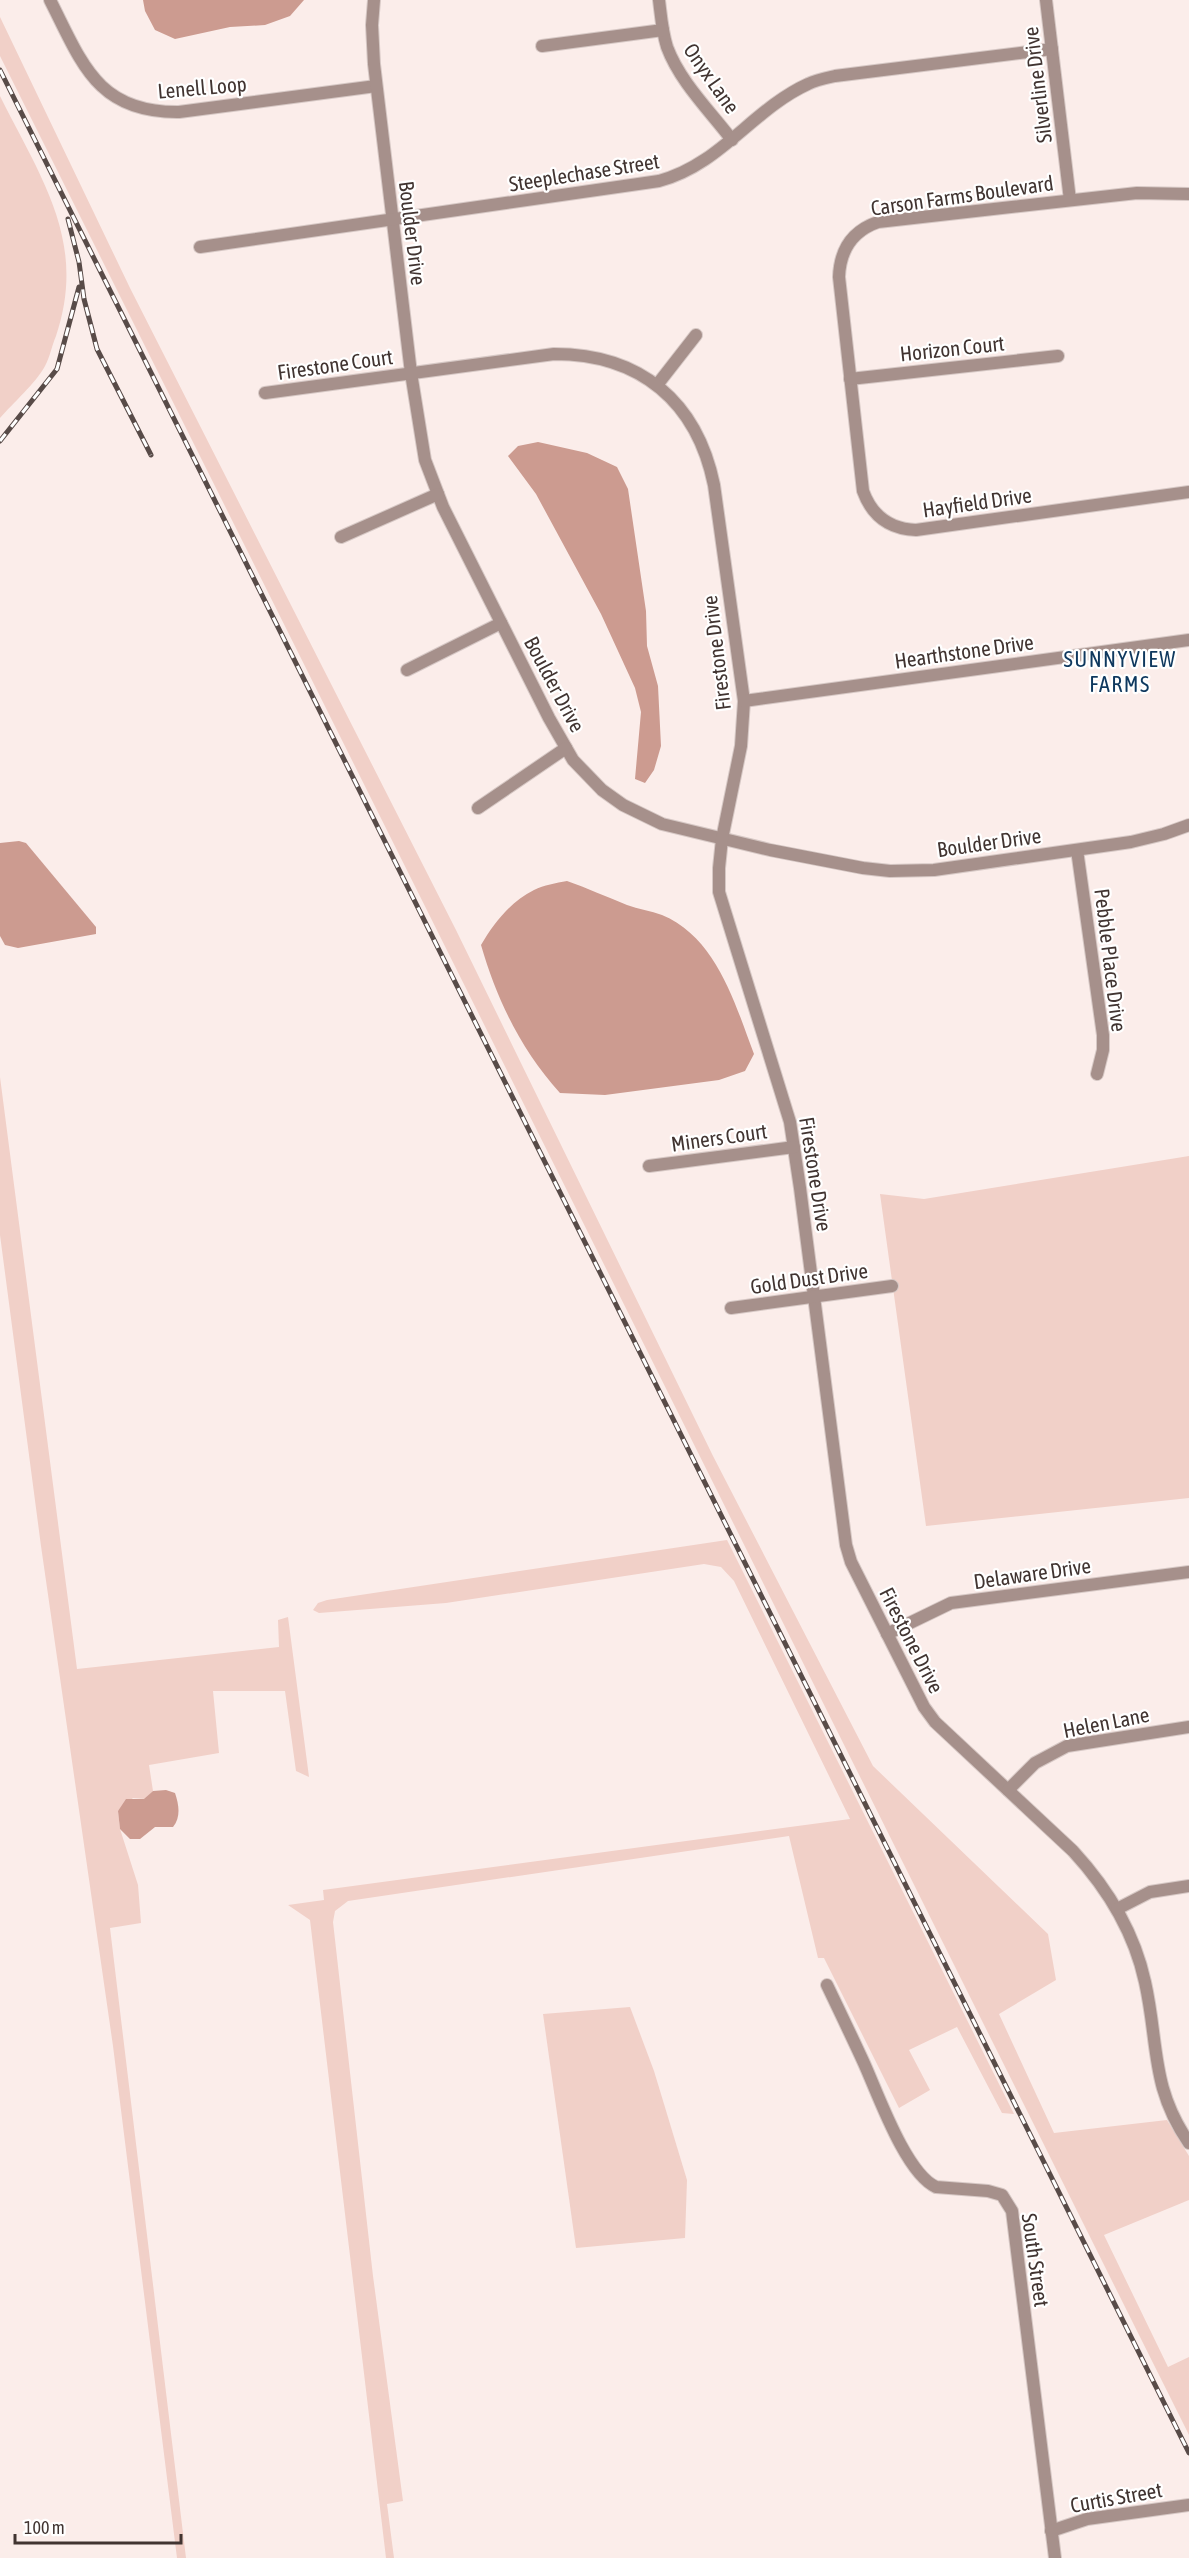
<svg xmlns="http://www.w3.org/2000/svg" width="1189" height="2558" viewBox="0 0 1189 2558" font-family="'Asap Condensed',sans-serif">
<rect width="100%" height="100%" fill="#fbedea"/>
<g fill="#f1d0c8">
<polygon points="0,17 130,288 456,930 713,1456 873,1766 1048,1934 1056,1980 999,2014 1054,2133 1167,2120 1189,2156 1189,2200 1104,2235 1168,2367 1189,2357 1189,2435 0,56"/>
<path d="M0 96C40 177 88 241 56 336 52 345 50 357 45 366 36 383 13 403 0 418Z"/>
<polygon points="0,1077 77,1669 279,1647 278,1620 288,1617 309,1777 296,1771 285,1691 213,1691 219,1753 149,1765 153,1791 145,1799 133,1798 118,1811 120,1829 138,1885 141,1923 110,1928 186,2558 177,2558 113,2046 41,1546 0,1235"/>
<polygon points="1189,1156 1189,1498 926,1526 880,1194 924,1199"/>
<polygon points="727,1540 1014,2114 1002,2113 957,2027 909,2050 930,2090 899,2108 824,1958 818,1958 789,1836 348,1901 335,1911 333,1922 373,2276 403,2501 387,2504 394,2558 386,2558 310,1920 288,1905 324,1900 323,1890 850,1819 734,1581 721,1567 704,1564 446,1603 319,1613 313,1610 318,1603 327,1600"/>
<polygon points="630,2007 654,2071 687,2180 685,2238 576,2248 543,2014"/>
</g>
<g fill="#cc9b90">
<polygon points="143,0 304,0 290,16 265,25 230,27 175,39 155,30 145,11"/>
<polygon points="538,442 587,453 617,467 628,489 646,611 647,646 658,686 661,746 654,770 645,783 635,779 641,712 635,688 601,614 536,494 508,456 518,446"/>
<polygon points="19,841 26,843 96,927 96,934 18,948 5,945 0,936 0,843"/>
<path d="M567 881C587 888 607 897 627 905 638 909 651 911 662 915 717 938 735 1004 754 1054L745 1071 719 1080 605 1095 560 1093C521 1050 497 1000 481 945 494 923 510 902 534 890 544 885 556 883 567 881Z"/>
<path d="M166 1790 175 1793C179 1805 181 1817 173 1827H155L140 1839H130L120 1829 118 1811 126 1799H144L153 1791Z"/>
</g>
<g fill="none" stroke-linecap="round" stroke-linejoin="round">
<g stroke="#d6c8c5" stroke-width="14">
<g id="minor">
<path d="M50 0C82 63 97 113 179 112L376 86"/>
<polyline points="374,0 372,25 374,64 411,373 425,460 443,507 549,718 573,760 602,790 623,805 662,824 770,850 863,868 890,871 934,870 1131,842 1164,834 1189,825"/>
<path d="M659 0C661 16 662 31 667 47 680 82 710 111 732 140"/>
<polyline points="1046,0 1070,200"/>
<polyline points="542,46 663,30"/>
<path d="M1189 194 1137 193 878 222C852 231 840 250 839 277L863 491C872 516 890 529 916 530L1189 492"/>
<path d="M200 247 659 181C720 165 753 109 808 84 816 80 826 78 835 76L1052 49"/>
<polyline points="850,379 1058,356"/>
<polyline points="657,385 696,335"/>
<path d="M265 393 554 354C641 354 697 402 714 485L744 701 741 746 722 839 719 868V892L790 1122 800 1188 846 1545 851 1562 924 1707 935 1722 1073 1851C1108 1889 1134 1931 1145 1982 1159 2044 1150 2086 1189 2143"/>
<polyline points="341,537 438,494"/>
<polyline points="407,670 501,623"/>
<polyline points="744,701 1189,640"/>
<polyline points="478,808 566,748"/>
<polyline points="1077,850 1103,1035 1103,1050 1097,1074"/>
<polyline points="649,1166 794,1147"/>
<polyline points="731,1308 892,1286"/>
<polyline points="887,1634 951,1603 1189,1572"/>
<polyline points="1008,1790 1035,1763 1067,1746 1189,1727"/>
<polyline points="1117,1909 1150,1892 1189,1886"/>
<path d="M827 1985C839 2010 851 2035 863 2061 877 2091 905 2173 936 2187L988 2191 1002 2195 1012 2211 1055 2558"/>
<polyline points="1051,2531 1087,2519 1189,2505"/>
</g>
</g>
<use href="#minor" stroke="#a6908b" stroke-width="12"/>
<g stroke="#584b48" stroke-width="5">
<g id="rail">
<polyline points="0,70 1189,2453"/>
<polyline points="68,219 79,262 84,299 97,349 151,455"/>
<polyline points="0,441 57,369 79,287"/>
</g>
</g>
<use href="#rail" stroke="#fff" stroke-width="3" stroke-dasharray="9" stroke-linecap="butt"/>
</g>
<g text-anchor="middle" dominant-baseline="central" stroke-width="4.5" stroke-linejoin="round" paint-order="stroke">
<g font-size="21" fill="#413431" stroke="#fff">
<text transform="translate(712 78) rotate(55)">Onyx Lane</text>
<text transform="translate(1037 85) rotate(-97)">Silverline Drive</text>
<text transform="translate(202 87) rotate(-5)">Lenell Loop</text>
<text transform="translate(584 172) rotate(-9)">Steeplechase Street</text>
<text transform="translate(962 195) rotate(-8)">Carson Farms Boulevard</text>
<text transform="translate(413 233) rotate(83)">Boulder Drive</text>
<text transform="translate(952 348) rotate(-6)">Horizon Court</text>
<text transform="translate(335 364) rotate(-8)">Firestone Court</text>
<text transform="translate(977 502) rotate(-8)">Hayfield Drive</text>
<text transform="translate(964 651) rotate(-8)">Hearthstone Drive</text>
<text transform="translate(716 653) rotate(-97)">Firestone Drive</text>
<text transform="translate(555 684) rotate(62)">Boulder Drive</text>
<text transform="translate(989 842) rotate(-8)">Boulder Drive</text>
<text transform="translate(1111 960) rotate(83)">Pebble Place Drive</text>
<text transform="translate(719 1137) rotate(-8)">Miners Court</text>
<text transform="translate(816 1174) rotate(81)">Firestone Drive</text>
<text transform="translate(809 1278) rotate(-8)">Gold Dust Drive</text>
<text transform="translate(1032 1573) rotate(-8)">Delaware Drive</text>
<text transform="translate(912 1640) rotate(63)">Firestone Drive</text>
<text transform="translate(1106 1722) rotate(-11)">Helen Lane</text>
<text transform="translate(1036 2260) rotate(82)">South Street</text>
<text transform="translate(1116 2497) rotate(-10)">Curtis Street</text>
</g>
<g font-size="22" letter-spacing="1.5" fill="#0f385e" stroke="#fff">
<text x="1120" y="659">SUNNYVIEW<tspan x="1120" dy="25">FARMS</tspan></text>
</g>
</g>
<path d="M15 2534v9h166v-9" fill="none" stroke="#413431" stroke-width="3"/>
<text x="24" y="2534" font-size="18" fill="#413431" stroke="#ffffff" stroke-width="4.5" paint-order="stroke">100 m</text>
</svg>
